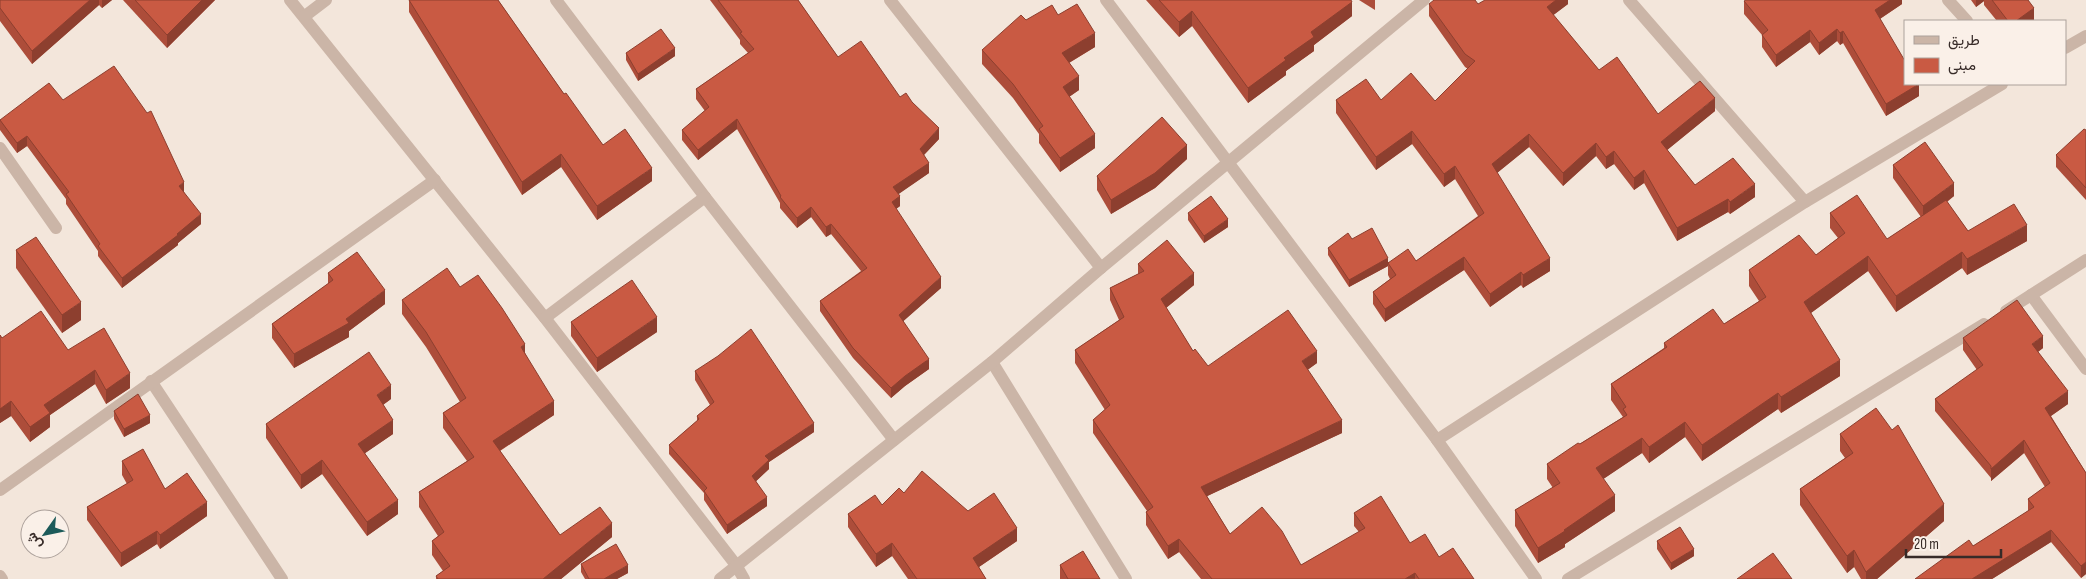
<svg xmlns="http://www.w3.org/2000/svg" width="2086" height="579" viewBox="0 0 2086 579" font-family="'Sofia Sans Condensed',Vazirmatn,sans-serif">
<rect width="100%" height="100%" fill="#f3e6db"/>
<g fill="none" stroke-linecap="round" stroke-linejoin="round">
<g stroke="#cbb5a7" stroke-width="12">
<polyline points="290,0 545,318 736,565 744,579"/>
<polyline points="556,0 705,197 894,440"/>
<polyline points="890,0 1101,268"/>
<polyline points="1106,0 1437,440 1536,579"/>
<polyline points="1629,0 1805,202"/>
<polyline points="1948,0 1967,21"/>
<polyline points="305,16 326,0"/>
<polyline points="2065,48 2086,36"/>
<polyline points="0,148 56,228"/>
<polyline points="2031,295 2086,369"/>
<polyline points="2006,311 2086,260"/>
<polyline points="545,318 705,197"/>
<polyline points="992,362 1126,579"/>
<polyline points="151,381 282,579"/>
<polyline points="1437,440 1805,202 2002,84"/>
<polyline points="0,490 435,180"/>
<polyline points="0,576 2,579"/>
<polyline points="720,579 992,362 1101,268 1424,0"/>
<polyline points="1568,579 1984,324"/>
</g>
</g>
<g fill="#ad4d3a">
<polygon points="0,0 112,0 102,8 99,5 32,64 0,21"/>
<polygon points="123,0 215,0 167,48"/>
<polygon points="409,0 498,0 564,94 603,145 652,181 597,220 561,167 522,195 409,12"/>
<polygon points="710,0 798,0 838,57 900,97 939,139 924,155 929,173 898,194 900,206 896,209 941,288 903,321 929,369 905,386 891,398 853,358 820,311 820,301 861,271 831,234 826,237 811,217 797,228 780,208 780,203 737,129 698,160 682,140 682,130 705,111 696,99 696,89 748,53 740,44 740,40"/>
<polygon points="1146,0 1351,0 1352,16 1314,45 1314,51 1286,71 1286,75 1248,103 1192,26 1179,37"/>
<polygon points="1359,0 1375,0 1375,10"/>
<polygon points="1568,0 1568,4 1553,15 1599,70 1658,114 1715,111 1667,150 1695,185 1755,197 1730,214 1728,212 1677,241 1644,183 1634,190 1614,164 1606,169 1596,156 1563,186 1529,147 1497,173 1550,271 1523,288 1521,285 1490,307 1464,270 1385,322 1373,304 1373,292 1390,279 1388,275 1388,266 1349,287 1328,255 1328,248 1352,239 1388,262 1416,261 1478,216 1455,179 1444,187 1412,144 1376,170 1336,113 1336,100 1435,101 1468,69 1465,67 1429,16 1429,4 1478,4"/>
<polygon points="1902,0 1902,4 1880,19 1919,96 1886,116 1843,43 1840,45 1837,41 1819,55 1810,42 1776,67 1762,47 1762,35 1744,14 1744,1"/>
<polygon points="1971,0 2028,0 2034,21 1997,21 1984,5 1984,1 1976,7"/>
<polygon points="1058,15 1095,47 1069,63 1079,90 1069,97 1095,148 1060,172 1039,143 1039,134 1013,98 982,64 982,50 1026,20"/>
<polygon points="626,53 675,56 638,81 626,60"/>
<polygon points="63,100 184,192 201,224 178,243 178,245 122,288 98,256 98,251 66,204 66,199 27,146 17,153 0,130 0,120"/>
<polygon points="2086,130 2086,200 2056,167 2056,155"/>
<polygon points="1187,159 1155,188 1111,214 1097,190 1097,176"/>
<polygon points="1893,165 1954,196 1947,202 1968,231 2027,241 1967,275 1962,268 1896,312 1868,271 1811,313 1840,376 1781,413 1778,409 1702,461 1685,437 1649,463 1642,453 1603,479 1615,511 1565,544 1565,547 1538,563 1515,526 1515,510 1553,488 1547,479 1547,464 1623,417 1611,400 1611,384 1664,348 1664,343 1724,324 1759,301 1749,286 1749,270 1816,255 1838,238 1830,228 1830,213 1887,239 1921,217 1893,178"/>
<polygon points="1188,213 1228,227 1204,243 1188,220"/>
<polygon points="16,250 81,320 62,333 16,268"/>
<polygon points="1138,264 1194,285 1166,308 1193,351 1208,366 1317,363 1307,370 1342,433 1207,496 1230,534 1301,565 1359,532 1354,526 1354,513 1410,543 1439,557 1474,579 1201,579 1179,552 1168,559 1146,525 1146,512 1147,511 1093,433 1093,420 1105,410 1075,363 1075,350 1119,320 1110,300 1110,288 1138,274"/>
<polygon points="328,273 385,304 349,331 349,337 294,368 272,338 272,324 328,284"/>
<polygon points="460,287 525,353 554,415 500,451 560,535 612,537 561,579 436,579 436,576 443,571 432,555 432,541 438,536 419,507 419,492 467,461 443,428 443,413 460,402 426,347 402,314 402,300"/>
<polygon points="571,322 657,332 597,372 571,336"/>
<polygon points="0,335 2,338 68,350 130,388 106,404 95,384 50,415 50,427 30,442 11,416 0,423"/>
<polygon points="1963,338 2043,348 2038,352 2068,404 2051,416 2086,473 2086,574 2081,578 2051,542 1992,579 1915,579 1973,546 2028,511 2028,499 2045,487 2024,453 1991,481 1991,478 1935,411 1935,399 1977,370 1963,350"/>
<polygon points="695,371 814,432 769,462 769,469 756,481 767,506 727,534 704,500 704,493 669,454 669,445 697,421 697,416 710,405 695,380"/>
<polygon points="391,399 383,405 393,434 365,453 398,514 367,536 322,474 301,489 266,438 266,424"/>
<polygon points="114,411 150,423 124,437 114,419"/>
<polygon points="1840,434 1944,521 1877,579 1861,579 1854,567 1847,573 1800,505 1800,489 1845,458 1840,451"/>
<polygon points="122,461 207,516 160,549 157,544 121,567 87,520 87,507 127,484 122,475"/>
<polygon points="904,493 968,511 1017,541 979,567 986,579 908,579 892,556 876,567 848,527 848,514 882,505"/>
<polygon points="1657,541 1694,556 1671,570 1657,549"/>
<polygon points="581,564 628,573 617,579 585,579 581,572"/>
<polygon points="1060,565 1100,579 1060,579"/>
</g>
<g fill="#8d3f2f">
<polygon points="90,0 99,0 99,5 32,64 32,51"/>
<polygon points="102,0 112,0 102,8"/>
<polygon points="202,0 215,0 167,48 167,35"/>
<polygon points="1556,0 1568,0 1568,4 1547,20 1547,7"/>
<polygon points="1890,0 1902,0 1902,4 1875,22 1875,10"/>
<polygon points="1976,0 1984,0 1984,1 1976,7"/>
<polygon points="1352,2 1352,16 1314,45 1314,51 1286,71 1286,75 1248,103 1248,88 1311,32"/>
<polygon points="2034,8 2034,21 2016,21"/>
<polygon points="1192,11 1192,26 1179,37 1179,22"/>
<polygon points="1837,29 1837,41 1819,55 1819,43"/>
<polygon points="1810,30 1810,42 1776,67 1776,55"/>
<polygon points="1843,31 1843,43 1840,45 1840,33"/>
<polygon points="1095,33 1095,47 1062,67 1062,53"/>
<polygon points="675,48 675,56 638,81 638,74"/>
<polygon points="1079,76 1079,90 1063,101 1063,87"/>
<polygon points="1919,84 1919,96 1886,116 1886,104"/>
<polygon points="1715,98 1715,111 1661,155 1661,142"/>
<polygon points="737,119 737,129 698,160 698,150"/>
<polygon points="939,128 939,139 920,159 920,149"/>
<polygon points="1412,131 1412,144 1376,170 1376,157"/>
<polygon points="1095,134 1095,148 1060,172 1060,158"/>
<polygon points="1529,134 1529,147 1492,177 1492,164"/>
<polygon points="27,136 27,146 17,153 17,143"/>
<polygon points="1596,143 1596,156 1563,186 1563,173"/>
<polygon points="1187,145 1187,159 1155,188 1111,214 1111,200"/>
<polygon points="1614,151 1614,164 1606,169 1606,157"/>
<polygon points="561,154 561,167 522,195 522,182"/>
<polygon points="929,163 929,173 893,198 893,187"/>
<polygon points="1455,166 1455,179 1444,187 1444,174"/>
<polygon points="652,168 652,181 597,220 597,206"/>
<polygon points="1644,170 1644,183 1634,190 1634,178"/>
<polygon points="184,182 184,192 179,196 179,186"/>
<polygon points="1954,183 1954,196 1923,219 1923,206"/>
<polygon points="1755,184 1755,197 1730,214 1730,202"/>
<polygon points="900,196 900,206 892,212 892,202"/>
<polygon points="1728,199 1728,212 1677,241 1677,228"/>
<polygon points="811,207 811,217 797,228 797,218"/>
<polygon points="201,214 201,224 178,243 178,245 122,288 122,278"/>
<polygon points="1228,219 1228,227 1204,243 1204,236"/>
<polygon points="831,224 831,234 826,237 826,227"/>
<polygon points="2027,225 2027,241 1967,275 1967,259"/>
<polygon points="1962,252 1962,268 1896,312 1896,296"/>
<polygon points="1868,256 1868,271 1804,318 1804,302"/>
<polygon points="1464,257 1464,270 1385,322 1385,309"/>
<polygon points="1388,258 1388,266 1349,287 1349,280"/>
<polygon points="1550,258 1550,271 1523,288 1523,275"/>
<polygon points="1521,272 1521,285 1490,307 1490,294"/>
<polygon points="1194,273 1194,285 1161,312 1161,299"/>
<polygon points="941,277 941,288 899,325 899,315"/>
<polygon points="385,290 385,304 349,331 349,337 294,368 294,354 346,319"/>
<polygon points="81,302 81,320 62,333 62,315"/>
<polygon points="657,317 657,332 597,372 597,358"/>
<polygon points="2043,336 2043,348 2032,356 2032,344"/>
<polygon points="525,344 525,359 521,347"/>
<polygon points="1317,351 1317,363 1302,374 1302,361"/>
<polygon points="929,359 929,369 905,386 891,398 891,388 905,376"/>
<polygon points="1840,360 1840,376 1781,413 1781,397"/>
<polygon points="95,370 95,384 50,415 50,427 30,442 30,427 44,405"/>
<polygon points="130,373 130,388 106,404 106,390"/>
<polygon points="391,385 391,399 377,409 377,395"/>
<polygon points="2068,391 2068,404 2045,420 2045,408"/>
<polygon points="1778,393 1778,409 1702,461 1702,445"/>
<polygon points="11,401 11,416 0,423 0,409"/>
<polygon points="554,401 554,415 493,455 493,441"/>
<polygon points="150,415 150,423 124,437 124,429"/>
<polygon points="393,420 393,434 358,458 358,444"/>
<polygon points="1342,420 1342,433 1201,499 1201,487"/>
<polygon points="1685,422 1685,437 1649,463 1649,447"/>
<polygon points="814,423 814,432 769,462 769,469 752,485 752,476 765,456"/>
<polygon points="1642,438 1642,453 1596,484 1596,468"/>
<polygon points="2024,440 2024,453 1991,481 1991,469"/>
<polygon points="322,460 322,474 301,489 301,475"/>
<polygon points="1615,495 1615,511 1565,544 1565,547 1538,563 1538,548"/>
<polygon points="767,497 767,506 727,534 727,525"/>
<polygon points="398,500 398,514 367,536 367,522"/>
<polygon points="207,502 207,516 160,549 160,535"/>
<polygon points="1944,504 1944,521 1877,579 1866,579 1866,572"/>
<polygon points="612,523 612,537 561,579 543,579"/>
<polygon points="1017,528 1017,541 973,571 973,558"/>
<polygon points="2051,530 2051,542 1992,579 1972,579"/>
<polygon points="157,531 157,544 121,567 121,553"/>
<polygon points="1179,539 1179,552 1168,559 1168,546"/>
<polygon points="892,543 892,556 876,567 876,554"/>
<polygon points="1694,549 1694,556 1671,570 1671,563"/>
<polygon points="1854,550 1854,567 1847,573 1847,556"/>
<polygon points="2086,562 2086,574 2081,578 2081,566"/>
<polygon points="628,565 628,573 617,579 604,579"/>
<polygon points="1415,573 1415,579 1405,579"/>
</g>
<g fill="#c95a43" stroke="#8d3f2f">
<polygon points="0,0 90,0 32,51 0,8"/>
<polygon points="135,0 202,0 167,35"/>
<polygon points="409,0 498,0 564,94 566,93 603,145 625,129 652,168 597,206 561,154 522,182"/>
<polygon points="718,0 798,0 838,57 861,41 900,97 906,93 912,102 939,128 920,149 929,163 893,187 900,196 892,202 941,277 899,315 929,359 905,376 891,388 853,348 820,301 867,268 831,224 826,227 811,207 797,218 780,197 781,196 737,119 698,150 682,130 709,107 696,89 754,49 740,33 742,32"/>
<polygon points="1159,0 1351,0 1352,2 1311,32 1314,37 1284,58 1286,60 1248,88 1192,11 1179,22"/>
<polygon points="1434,0 1475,0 1478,4 1485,0 1556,0 1547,7 1599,70 1617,57 1658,114 1700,81 1715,98 1661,142 1695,185 1733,158 1755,184 1730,202 1728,199 1677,228 1644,170 1634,178 1614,151 1606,157 1596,143 1563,173 1529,134 1492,164 1550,258 1523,275 1521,272 1490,294 1464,257 1385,309 1373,292 1396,275 1388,263 1408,249 1416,261 1484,213 1455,166 1444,174 1412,131 1376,157 1336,100 1366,79 1381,100 1411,73 1435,101 1475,61 1465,54 1429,4"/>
<polygon points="1746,0 1890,0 1875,10 1905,61 1905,84 1919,84 1886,104 1843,31 1840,33 1837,29 1819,43 1810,30 1776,55 1762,35 1768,30 1744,1"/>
<polygon points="1992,0 2028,0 2034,8 2016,21 2008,21"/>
<polygon points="1077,4 1095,33 1062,53 1079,76 1063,87 1095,134 1060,158 1039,129 1043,126 1013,84 982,50 1021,15 1026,20 1052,5 1058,15"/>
<polygon points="661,29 675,48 638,74 626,53"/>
<polygon points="114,66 147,113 151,111 184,182 179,186 201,214 177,234 178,235 122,278 98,246 100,244 66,194 69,192 27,136 17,143 0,120 49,83 63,100"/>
<polygon points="1162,117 1187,145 1155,173 1111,200 1097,176"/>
<polygon points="2084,129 2086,130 2086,188 2056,155"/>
<polygon points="1925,142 1954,183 1923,206 1893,165"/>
<polygon points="1857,195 1887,239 1946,200 1968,231 2014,204 2027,225 1967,259 1962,252 1896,296 1868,256 1804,302 1840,360 1781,397 1778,393 1702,445 1685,422 1649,447 1642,438 1596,468 1615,495 1564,530 1565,531 1538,548 1515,510 1560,483 1547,464 1578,443 1580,444 1627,415 1623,409 1626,407 1611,384 1667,347 1664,343 1713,309 1724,324 1766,297 1749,270 1799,235 1816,255 1845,233 1830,213"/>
<polygon points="1211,196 1228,219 1204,236 1188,213"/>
<polygon points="1372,228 1388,258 1349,280 1328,248 1348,233 1352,239"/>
<polygon points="36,237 81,302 62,315 16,250"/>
<polygon points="1167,240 1194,273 1161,299 1193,351 1195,349 1208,366 1288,310 1317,351 1302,361 1342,420 1201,487 1230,534 1262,507 1282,531 1301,565 1365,528 1354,513 1381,496 1410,543 1425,534 1439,557 1453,548 1474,579 1419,579 1415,573 1405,579 1212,579 1179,539 1168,546 1146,512 1153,507 1093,420 1110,405 1075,350 1124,317 1110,288 1144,271 1138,264"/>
<polygon points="357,252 385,290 346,319 349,323 294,354 272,324 333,280 328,273"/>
<polygon points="447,268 460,287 478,275 502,308 525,344 521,347 554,401 493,441 560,535 600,507 612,523 543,579 438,579 436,576 450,566 432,541 444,532 419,492 474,457 443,413 466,398 426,332 402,300"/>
<polygon points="632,280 657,317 597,358 571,322"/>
<polygon points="2017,300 2043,336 2032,344 2068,391 2045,408 2086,473 2086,562 2081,566 2051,530 1972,579 1915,579 1969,540 1973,546 2034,507 2028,499 2050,483 2024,440 1991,469 1991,466 1935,399 1983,365 1963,338"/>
<polygon points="41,311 68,350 104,328 130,373 106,390 95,370 44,405 50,413 30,427 11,401 0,409 0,335 2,338"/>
<polygon points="751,329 814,423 765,456 769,460 752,476 767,497 727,525 704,491 707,488 669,445 699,419 697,416 714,402 695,371 718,356"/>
<polygon points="369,352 391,385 377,395 393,420 358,444 398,500 367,522 322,460 301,475 266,424"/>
<polygon points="138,394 150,415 124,429 114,411"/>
<polygon points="1876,408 1892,430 1898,425 1944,504 1866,572 1854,550 1847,556 1800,489 1853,453 1840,434"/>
<polygon points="143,449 165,489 187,473 207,502 160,535 157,531 121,553 87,507 133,480 122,461"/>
<polygon points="922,471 968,511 994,493 1017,528 973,558 986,579 917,579 892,543 876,554 848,514 875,495 882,505 899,488 904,493"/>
<polygon points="1680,527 1694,549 1671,563 1657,541"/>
<polygon points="616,544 628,565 604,579 589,579 581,564"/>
<polygon points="1083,551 1100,579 1068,579 1060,565"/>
<polygon points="1773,553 1792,579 1737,579"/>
</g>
<rect x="1904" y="20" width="162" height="65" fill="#faf0e8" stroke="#aca19b"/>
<rect x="1914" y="36" width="25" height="8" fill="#cbb5a7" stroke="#aca19b"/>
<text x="1948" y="45" font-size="15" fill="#372b28">طريق</text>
<rect x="1914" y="58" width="25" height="15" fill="#c95a43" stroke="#aca19b"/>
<text x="1948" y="70" font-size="15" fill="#372b28">مبنى</text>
<g transform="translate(45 534) rotate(237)"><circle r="24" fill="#faf0e8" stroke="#aca19b"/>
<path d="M0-4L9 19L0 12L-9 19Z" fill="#1c5a59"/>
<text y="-8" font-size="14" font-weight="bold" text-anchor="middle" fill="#372b28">ش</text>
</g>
<path d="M1906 549v8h95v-8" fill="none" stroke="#372b28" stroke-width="2.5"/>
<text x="1914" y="549" font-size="15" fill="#372b28" stroke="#faf0e8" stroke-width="4" paint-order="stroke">20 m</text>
</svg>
